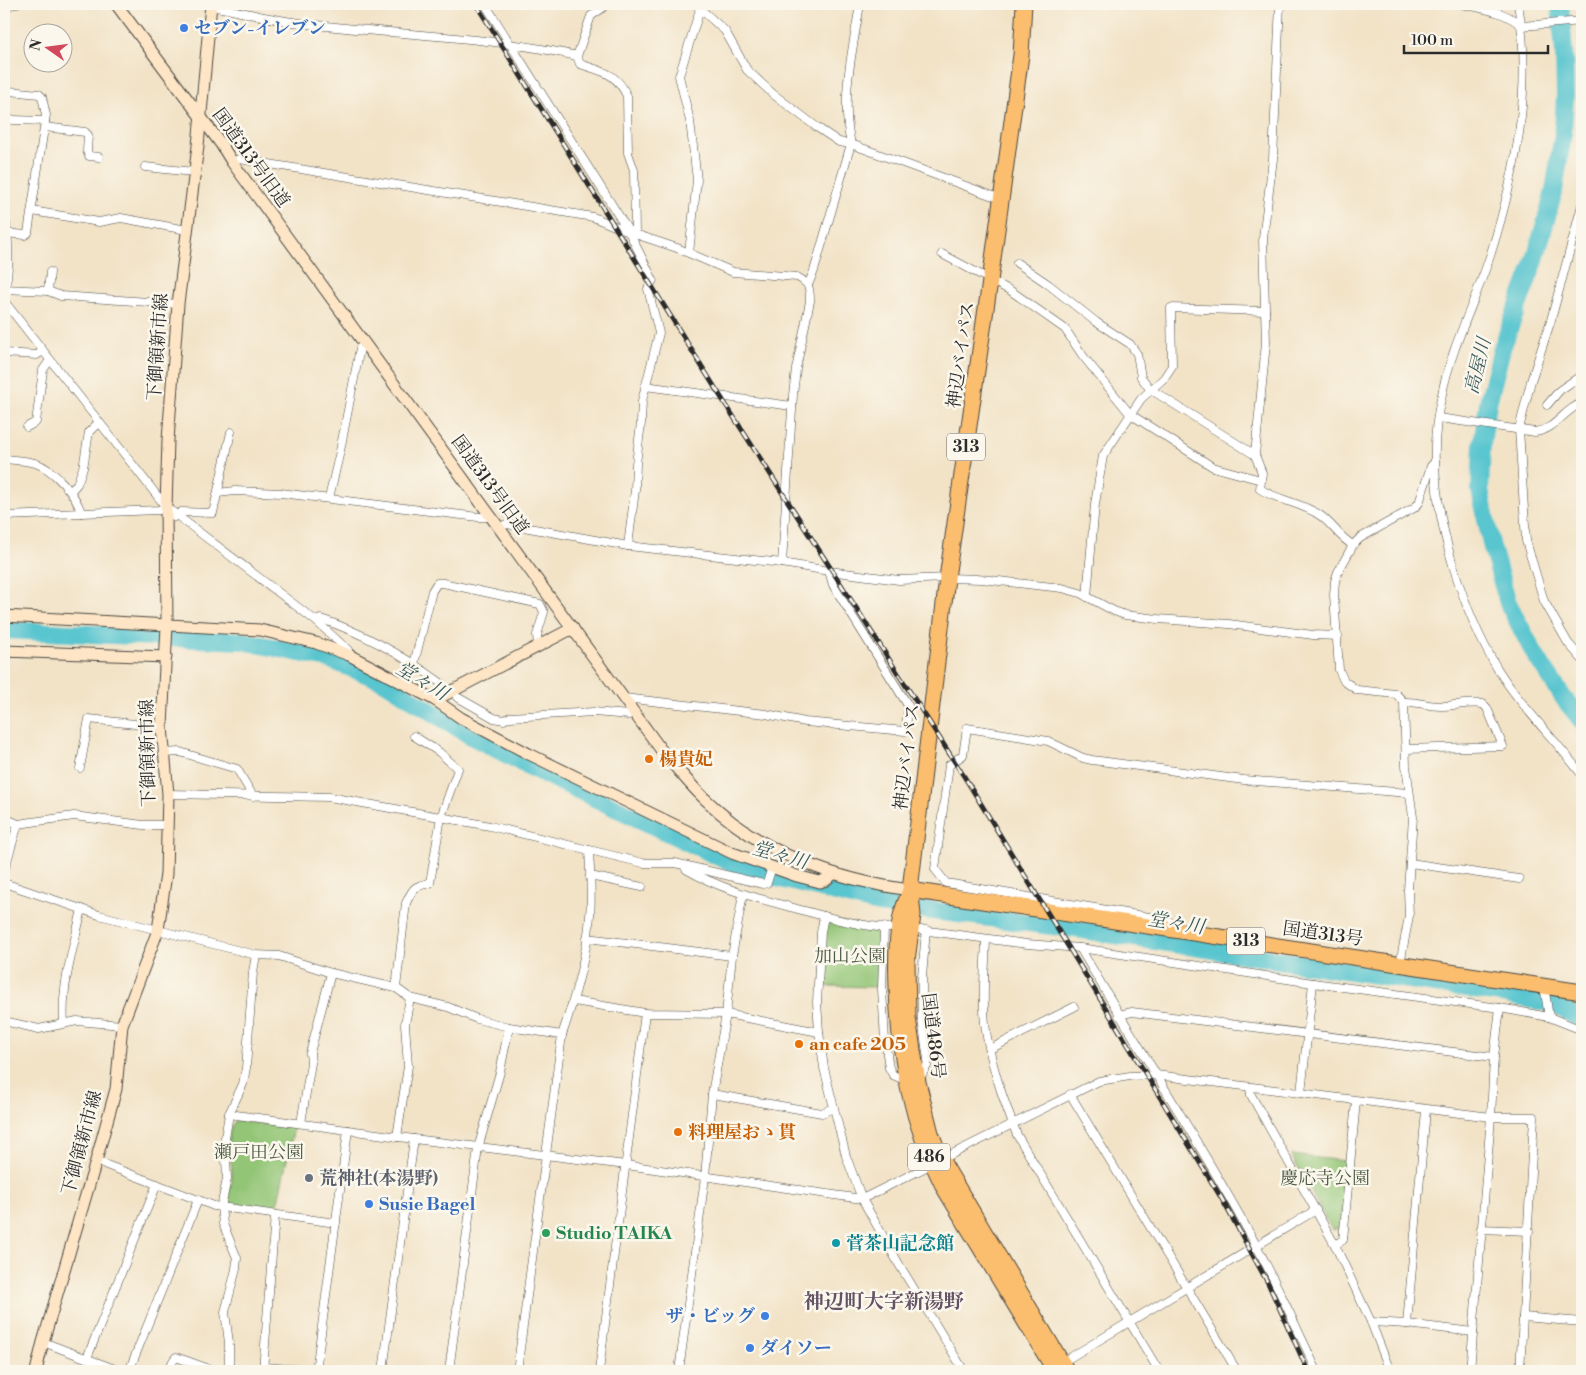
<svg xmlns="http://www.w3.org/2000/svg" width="1586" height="1375" viewBox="0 0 1586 1375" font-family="'Libre Bodoni','Noto Serif JP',serif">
<rect width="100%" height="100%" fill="#fbf7ec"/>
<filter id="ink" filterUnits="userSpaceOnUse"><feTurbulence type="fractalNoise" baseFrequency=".02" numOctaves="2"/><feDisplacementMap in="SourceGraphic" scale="10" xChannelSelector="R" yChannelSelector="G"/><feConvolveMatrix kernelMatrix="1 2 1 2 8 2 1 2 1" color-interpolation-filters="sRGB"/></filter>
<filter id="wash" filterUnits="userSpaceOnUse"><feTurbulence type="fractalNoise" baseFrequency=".0096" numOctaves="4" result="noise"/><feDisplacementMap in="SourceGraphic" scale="20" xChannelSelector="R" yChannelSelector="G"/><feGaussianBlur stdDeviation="1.12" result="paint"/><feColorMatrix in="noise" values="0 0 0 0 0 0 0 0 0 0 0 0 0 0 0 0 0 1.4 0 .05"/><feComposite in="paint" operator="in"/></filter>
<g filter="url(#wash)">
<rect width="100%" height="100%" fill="#f2e3c7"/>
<g fill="#92c575" stroke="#5e7850">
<polygon points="833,920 876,929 880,934 877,987 822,986 825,927"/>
<path d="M236 1120 294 1128 276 1210 231 1204 227 1200C229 1192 232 1184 232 1177 233 1158 222 1136 236 1120Z"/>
<polygon points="1291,1155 1346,1161 1341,1228 1332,1230"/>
</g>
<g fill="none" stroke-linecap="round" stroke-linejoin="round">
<g stroke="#58c5cf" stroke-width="18">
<polyline points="1560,4 1564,53 1565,95 1563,134 1554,191 1534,263 1502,348 1488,403 1482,444 1480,490 1492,548 1508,603 1535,655 1565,700 1582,721"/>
<polyline points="4,630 243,641 328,659 383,681 469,735 542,773 721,858 758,873 879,904 1076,929 1501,994 1554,1004 1582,1020"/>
</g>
</g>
</g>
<g filter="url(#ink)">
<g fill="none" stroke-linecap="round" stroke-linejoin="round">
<g stroke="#494742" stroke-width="9">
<g id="street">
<polyline points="485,4 629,232 653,280 648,289 659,333 642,401 641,423 636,464 635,490 628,546"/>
<polyline points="695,4 725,31 747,70 773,94 818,128 839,142 851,144 1001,199"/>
<path d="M1280 4 1273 159 1263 238 1266 343 1255 455 1262 473 1260 489C1279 501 1303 503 1321 516 1333 525 1341 539 1353 545"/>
<path d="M1462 4C1484 9 1505 11 1522 26L1582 21"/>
<path d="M1518 4C1533 87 1516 173 1491 253 1476 300 1452 345 1442 394 1437 415 1434 441 1435 464 1437 529 1464 613 1497 668 1521 707 1555 739 1582 775"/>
<polyline points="4,6 16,4"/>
<path d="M211 6C238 11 266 18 293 22 387 35 485 35 577 56L591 16 608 4"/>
<path d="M577 56 580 64C603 72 616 72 627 96L628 153 634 170 635 234"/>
<polyline points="4,88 9,91 39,94 42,97 46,115 28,233 25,235 6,233"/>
<polyline points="13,120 45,121"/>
<polyline points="45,127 85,132 88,135 87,151 89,156 99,157"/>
<path d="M232 162 239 159 593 217 629 232 677 248 733 272 797 277C809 283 810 287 810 301L796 369 793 395 782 563"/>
<polyline points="145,167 194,172"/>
<polyline points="1582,205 1551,320 1531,381 1519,429 1526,541 1544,601 1568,643 1582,659"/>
<polyline points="32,211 99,222 121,218 187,230"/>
<path d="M4 214C9 234 10 268 5 288"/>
<polyline points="689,253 697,180 690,121 679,76 701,6"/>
<polyline points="942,254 1011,291 1065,329 1083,356 1130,414 1213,467 1261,480"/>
<polyline points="1017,263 1048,284 1096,322 1130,344 1137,354 1141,377 1150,389 1255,455"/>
<path d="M808 285 814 271 851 144C840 99 853 49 860 4"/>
<polyline points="4,289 48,291 61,296 178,304"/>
<polyline points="48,291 50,272"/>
<polyline points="4,301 166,507 316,621 348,650 349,655"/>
<polyline points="4,353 37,355 43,351"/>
<polyline points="645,386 792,406"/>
<polyline points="1547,405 1560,390 1582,375"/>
<path d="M1439 418 1535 432C1556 430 1563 410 1582 403"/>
<polyline points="27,427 36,422 43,370 50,360"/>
<path d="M4 459C14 460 25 460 35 463 52 468 77 495 81 513"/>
<polyline points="71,491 77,484 83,468 89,432 99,422"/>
<polyline points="218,493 235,491 281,493 478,517 492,517"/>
<polyline points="329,498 340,451 360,348 364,343"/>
<polyline points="4,516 159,510 166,507"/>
<polyline points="174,517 181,512 213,513 231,432"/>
<polyline points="500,527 507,524 628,546 782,563 829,571 899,580 947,578 981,579 1062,588 1080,593 1114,611 1125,615 1158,619 1229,624 1313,635 1338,636"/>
<polyline points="1087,597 1095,504 1103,456 1141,399 1164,378 1172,366 1171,308 1265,311"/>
<path d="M316 621 321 619C364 633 404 656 441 683"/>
<polyline points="414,664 432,591 437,583 443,583 540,604 544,612 537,635 538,646"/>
<polyline points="457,697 494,718 504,720 510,717 594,712 629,715 634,711"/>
<polyline points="624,698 766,714 805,722 905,731 909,707 833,585 829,571"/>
<path d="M1404 702C1417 701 1427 706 1440 706 1454 706 1469 702 1483 704L1487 708 1503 746 1406 749"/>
<polyline points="164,753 180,752 237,769 253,796"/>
<polyline points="80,768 89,719 162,727"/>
<polyline points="168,794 329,797 490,826 643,863 675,863 763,884 767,883 772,867"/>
<polyline points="4,818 18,824"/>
<polyline points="1410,863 1519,879"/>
<path d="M686 869C720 889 756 898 794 908 824 916 858 926 889 928"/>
<polyline points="4,871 18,824 74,816 143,825 167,825"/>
<polyline points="590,876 642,887"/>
<polyline points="4,883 99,915 256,955 279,956 331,973 396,988 410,998 448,1007 477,1019 509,1027 562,1035"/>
<polyline points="824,916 821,932 817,1002 819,1032 824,1068 846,1156 862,1199 900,1266 964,1371"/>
<polyline points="1177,926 1167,920 946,883 935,869 949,765 963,755 967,728 1048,741 1083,758 1092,760 1244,780 1409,793"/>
<polyline points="884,927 882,989 885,1041 889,1068 893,1075 905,1080"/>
<polyline points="921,930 1027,944 1080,948 1313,983 1500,1008 1549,1017"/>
<polyline points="587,938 732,956"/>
<path d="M986 940C985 968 982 996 985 1024 990 1063 1003 1099 1017 1135L1159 1371"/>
<path d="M1080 948C1138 1047 1201 1144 1256 1245 1278 1286 1297 1329 1317 1371"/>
<polyline points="1400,964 1409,916 1408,890 1413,817 1406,766 1404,702 1396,694 1357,690 1344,681 1339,670 1334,595 1335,581 1338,572 1353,545 1360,538 1414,508 1419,503 1431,466 1435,462"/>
<polyline points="1544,986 1549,1017 1582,1030"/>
<path d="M396 988 406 903C413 888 414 886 430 883L441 817 458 769 439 752 414 736"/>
<polyline points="574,1001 645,1013 726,1014 819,1032"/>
<polyline points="1119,1015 1132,1012 1494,1057"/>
<polyline points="4,1021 39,1029 77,1021 122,1025"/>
<path d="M64 1023C61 985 74 946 82 909"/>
<polyline points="990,1049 1074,1007"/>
<polyline points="920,1078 927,1066 928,1060 922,1020 922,977 926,930"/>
<polyline points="1250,1088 1251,1095 1335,1245 1371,1322 1390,1371"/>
<polyline points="1301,1093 1313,983"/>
<polyline points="712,1094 822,1113 833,1108"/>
<polyline points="1070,1094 1237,1371"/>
<polyline points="229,1114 414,1139"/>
<polyline points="301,1123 311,1063 310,1053 331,973"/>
<polyline points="397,1137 408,1066 405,1024 410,998"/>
<polyline points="96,1161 214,1206 336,1223"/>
<polyline points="1481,1229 1529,1231"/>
<polyline points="1335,1245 1343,1240 1356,1101"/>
<polyline points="1523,1317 1582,1322"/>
<polyline points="1371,1322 1407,1324 1473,1332"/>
<polyline points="1407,1324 1426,1110"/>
<polyline points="43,1342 120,1371"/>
<polyline points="87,1358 157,1184"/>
<polyline points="1061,1363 1316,1210"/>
<polyline points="263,1367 319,1371"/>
<polyline points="129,1371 198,1200"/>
<polyline points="168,1371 173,1361 176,1357 215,1371"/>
<polyline points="229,1371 229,1343 225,1312 236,1269 237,1258 223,1224 221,1207 227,1179 225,1138 229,1114 243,1084 246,1068 253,972 256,955"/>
<polyline points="263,1371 275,1215"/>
<polyline points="316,1371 348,1130"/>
<polyline points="383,1371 414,1139 626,1165 862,1199 1099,1081 1130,1076 1156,1075 1491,1117 1534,1117 1520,1371"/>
<polyline points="449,1371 478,1148 500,1072 509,1027"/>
<path d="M517 1371 562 1035C575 997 587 956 590 916 592 894 590 872 589 850"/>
<polyline points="599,1371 645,1013"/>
<polyline points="679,1371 705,1177 712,1094 726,1014 732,956 743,894"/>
<polyline points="1470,1371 1491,1117 1494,1057 1500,1008"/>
</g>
</g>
<g stroke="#494742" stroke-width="13">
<g id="secondary">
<path d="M116 4 221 144 232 162 662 751C676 767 690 785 705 799 760 853 836 880 910 890"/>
<polyline points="4,616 260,630 316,643 349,655 435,700 461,718 529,754 732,853 797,876 820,882 826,880 833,874"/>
<polyline points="4,651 166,657"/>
<polyline points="435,700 573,628"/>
<polyline points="36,1371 43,1342 96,1161 116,1089 122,1025 158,930 166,874 168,794 162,727 167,625 166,507 168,440 178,304 198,146 211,4"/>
</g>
</g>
<g stroke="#494742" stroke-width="17">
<g id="highway">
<path d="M1024 4 1021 55 990 281 947 578 910 890C907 899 903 907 901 916 896 939 896 965 897 988 899 1061 911 1123 944 1188L1055 1371"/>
<polyline points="910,890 1582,992"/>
<polyline points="911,894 913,915 907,961 908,1018 918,1082 931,1133 941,1159 1067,1371"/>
</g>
</g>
<use href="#street" stroke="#fff" stroke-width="8"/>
<use href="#secondary" stroke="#fde5c5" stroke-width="11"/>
<use href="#highway" stroke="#fbbd6e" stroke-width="15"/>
<g stroke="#2b2b2b" stroke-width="5">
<polyline id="rail" points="476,4 719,394 967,781 1066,943 1222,1199 1268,1283 1308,1371"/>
</g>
<use href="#rail" stroke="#fbf7ec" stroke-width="3" stroke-dasharray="9" stroke-linecap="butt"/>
</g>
</g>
<g fill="#3f7fe0" stroke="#fbf7ec" stroke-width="2">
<circle cx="184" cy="28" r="5"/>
<circle cx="369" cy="1204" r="5"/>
<circle cx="765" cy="1316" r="5"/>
<circle cx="750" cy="1348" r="5"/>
</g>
<g fill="#e8710a" stroke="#fbf7ec" stroke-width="2">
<circle cx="649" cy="759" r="5"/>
<circle cx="799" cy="1044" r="5"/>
<circle cx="678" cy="1132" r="5"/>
</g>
<circle fill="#6b7280" stroke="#fbf7ec" stroke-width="2" cx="309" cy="1178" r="5"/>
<circle fill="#2e9e5b" stroke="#fbf7ec" stroke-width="2" cx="546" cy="1233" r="5"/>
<circle fill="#0f9aa8" stroke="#fbf7ec" stroke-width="2" cx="836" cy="1243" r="5"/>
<g text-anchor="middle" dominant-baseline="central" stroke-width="5" stroke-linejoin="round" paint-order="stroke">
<g fill="#fbf7ec" stroke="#696865" stroke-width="1">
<rect x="947" y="433.5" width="38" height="27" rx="4"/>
<rect x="1227" y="927.5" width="38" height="27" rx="4"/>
<rect x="908" y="1143.5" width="42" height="27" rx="4"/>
</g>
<g font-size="16" font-weight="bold" fill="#2b2b2b">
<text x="966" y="447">313</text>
<text x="1246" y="941">313</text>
<text x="929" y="1157">486</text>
</g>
<g font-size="18" font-weight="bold" fill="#366cbe" stroke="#fbf7ec" text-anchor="start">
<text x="194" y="28">セブン-イレブン</text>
<text x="379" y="1204">Susie Bagel</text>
<text x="755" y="1316" text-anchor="end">ザ・ビッグ</text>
<text x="760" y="1348">ダイソー</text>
</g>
<g font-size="18" fill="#2b2b2b" stroke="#fbf7ec">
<text transform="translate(251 158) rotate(54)">国道313号旧道</text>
<text transform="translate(158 347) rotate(-86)">下御領新市線</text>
<text transform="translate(961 355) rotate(-82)">神辺バイパス</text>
<text transform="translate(490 485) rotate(54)">国道313号旧道</text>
<text transform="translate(148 753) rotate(-91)">下御領新市線</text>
<text transform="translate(907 757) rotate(-83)">神辺バイパス</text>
<text transform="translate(1323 934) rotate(8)">国道313号</text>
<text transform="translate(933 1036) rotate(83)">国道486号</text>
<text transform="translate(82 1143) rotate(-75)">下御領新市線</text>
</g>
<g font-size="18" font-weight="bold" fill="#c56008" stroke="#fbf7ec" text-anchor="start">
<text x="659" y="759">楊貴妃</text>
<text x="809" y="1044">an cafe 205</text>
<text x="688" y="1132">料理屋おゝ貫</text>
</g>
<g font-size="18" fill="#4a5941" stroke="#fbf7ec">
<text x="850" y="956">加山公園</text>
<text x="259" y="1152">瀬戸田公園</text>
<text x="1325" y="1178">慶応寺公園</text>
</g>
<g font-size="18" font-weight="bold" fill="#5b616d" stroke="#fbf7ec" text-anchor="start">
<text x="319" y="1178">荒神社(本湯野)</text>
</g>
<g font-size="18" font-weight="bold" fill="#27864d" stroke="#fbf7ec" text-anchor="start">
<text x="556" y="1233">Studio TAIKA</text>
</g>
<g font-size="18" font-weight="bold" fill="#0d838f" stroke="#fbf7ec" text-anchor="start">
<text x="846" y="1243">菅茶山記念館</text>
</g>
<g font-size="19" font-style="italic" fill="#38595c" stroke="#fbf7ec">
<text transform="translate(1478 366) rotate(-76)">高屋川</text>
<text transform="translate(422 681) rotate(31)">堂々川</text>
<text transform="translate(780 855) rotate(16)">堂々川</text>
<text transform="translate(1176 923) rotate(9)">堂々川</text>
</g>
<g font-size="20" font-weight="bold" fill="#645265" stroke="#fbf7ec">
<text x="884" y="1302">神辺町大字新湯野</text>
</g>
</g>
<rect width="1586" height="1375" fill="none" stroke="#fbf7ec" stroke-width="20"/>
<g transform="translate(48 48) rotate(284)"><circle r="24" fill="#fbf7ec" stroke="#a8a59f"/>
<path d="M0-4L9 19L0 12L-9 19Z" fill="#d1495b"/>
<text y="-8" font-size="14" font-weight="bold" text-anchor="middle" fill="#2b2b2b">N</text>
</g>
<path d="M1404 45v8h144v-8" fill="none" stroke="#2b2b2b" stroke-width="2.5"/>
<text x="1411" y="45" font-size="15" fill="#2b2b2b" stroke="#fbf7ec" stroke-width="4" paint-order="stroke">100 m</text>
</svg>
